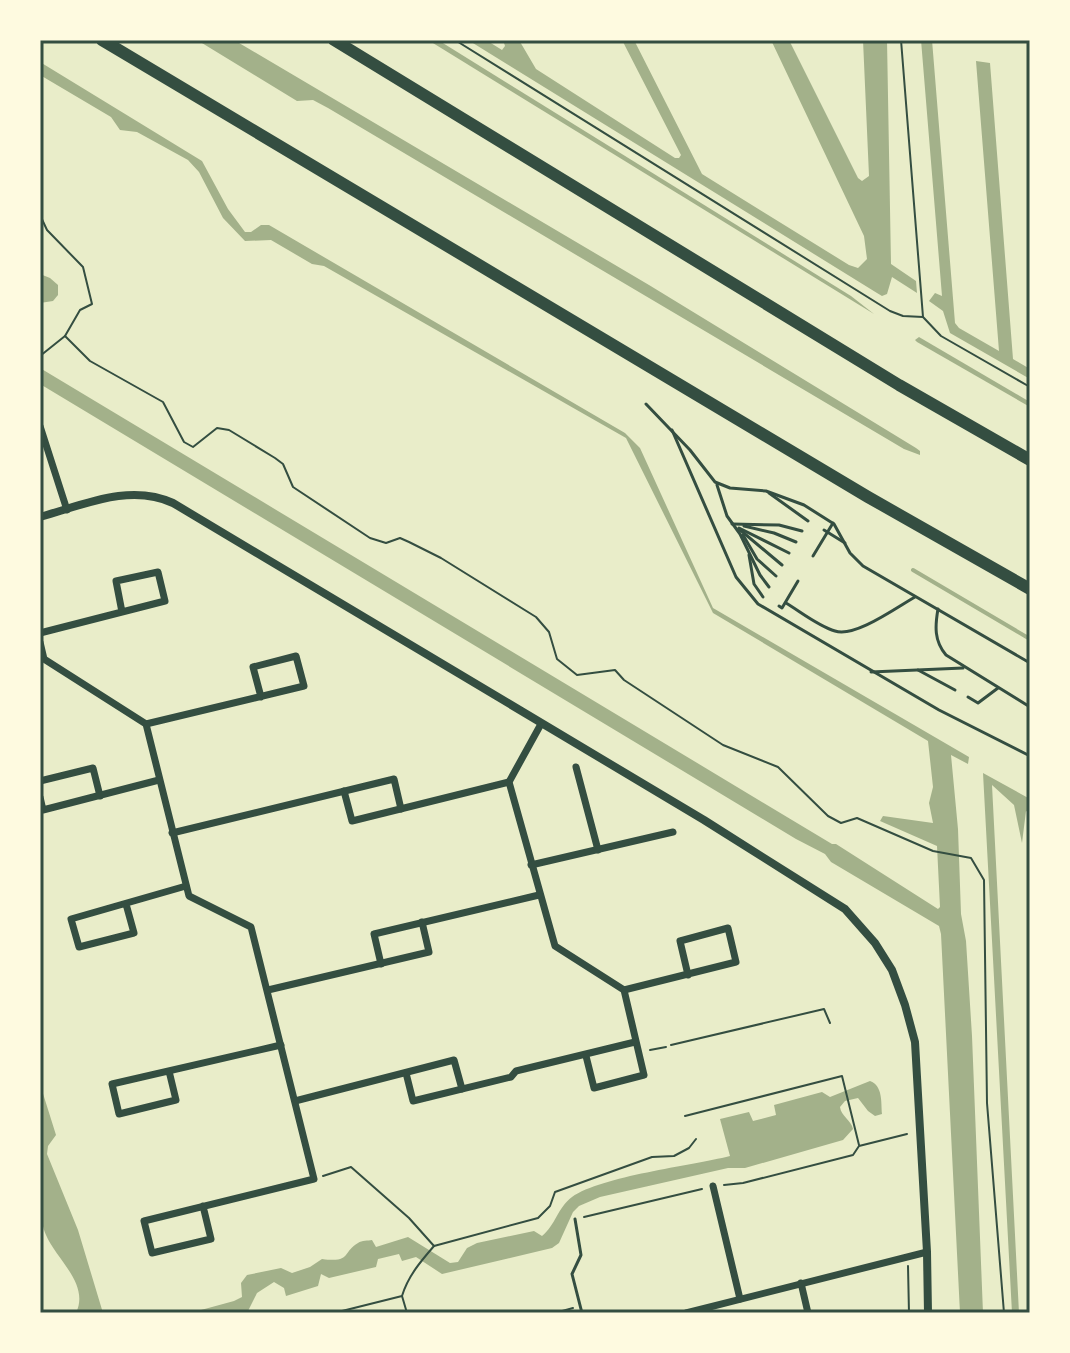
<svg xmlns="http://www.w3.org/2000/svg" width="1070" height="1353" viewBox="0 0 1070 1353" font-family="'Nunito Sans',sans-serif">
<rect width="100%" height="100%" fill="#e9edc9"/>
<g fill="#a3b18a">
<polygon points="197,40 234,40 649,285 916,448 920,451 920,455 904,449 328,108 313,100 297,101"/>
<polygon points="428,40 438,40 851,296 874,314"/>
<polygon points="468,40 486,40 502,50 505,46 503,40 519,40 536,69 675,158 679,158 681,155 622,40 634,40 702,174 849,265 858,268 867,259 864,236 771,40 789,40 858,178 862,181 869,176 863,40 887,40 891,264 916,281 917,293 892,277 887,294 882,296 877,293"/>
<polygon points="921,40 932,40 955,323 959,328 999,351 976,61 990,63 1013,359 1030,369 1030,379 950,333 943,311 929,301 935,293 942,296"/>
<polygon points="40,62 202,161 228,209 245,232 251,232 261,225 269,225 625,433 640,448 713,608 969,757 968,764 951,755 958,829 961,914 966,941 972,1036 983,1313 960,1313 941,934 939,926 831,862 825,854 796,839 40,384 40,368 832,844 836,844 938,909 940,907 937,846 880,821 883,816 933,823 929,803 933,787 928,741 713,613 626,438 324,266 312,264 271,240 245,241 223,218 199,172 188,160 137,132 120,130 111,117 40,75"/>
<polygon points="40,274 50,278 58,285 58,295 53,301 40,303"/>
<polygon points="919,337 1030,402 1030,407 917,342 915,340"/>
<polygon points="983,773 1030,799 1030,813 1026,811 1022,843 1014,805 992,785 1019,1313 1012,1313"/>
<path d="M870 1081C883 1086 881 1102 882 1114L875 1116 868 1111 858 1098 845 1101 840 1107C841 1116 851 1120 853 1129L843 1140 745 1168H728L600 1197 579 1206 573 1212 559 1243 552 1248 442 1274 416 1257 402 1261 399 1254 378 1259 376 1267 329 1278 321 1274 318 1286 286 1296 284 1288 274 1282 257 1293 247 1313H190L234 1301 242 1297 241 1283 247 1275 281 1268 292 1273 310 1267 322 1259C352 1263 342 1252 358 1243 362 1240 368 1241 372 1240L376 1247 408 1237 450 1263 458 1262 467 1248 477 1243 534 1231 542 1236C555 1226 558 1207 572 1197 602 1176 690 1166 730 1156L720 1119 749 1112 753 1121 776 1115 774 1105 822 1092 830 1097Z"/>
<path d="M40 1084 56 1135 48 1146 47 1154 78 1230 103 1313H76C90 1284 56 1259 46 1235 33 1205 40 1120 40 1084Z"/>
</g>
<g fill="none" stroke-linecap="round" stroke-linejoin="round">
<polyline stroke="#a3b18a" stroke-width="4" points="913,570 1030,639"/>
<g stroke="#344e41" stroke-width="2">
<polyline points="455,40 890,311 903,316 923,317"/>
<polyline points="901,40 923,317 941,336 1030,387"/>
<polyline points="40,215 47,230 83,267 92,304 80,310 65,336 40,356"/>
<polyline points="65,336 90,361 163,402 184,442 193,447 217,428 229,430 275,458 283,464 293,487 370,538 386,543 400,538 409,542 441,558 536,617 549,632 557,659 577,675 615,670 624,680 723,745 778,767 828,816 841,823 857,818 933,851 971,858 984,880 987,1103 1004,1313"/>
<polyline points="671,1045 824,1009 830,1023"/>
<polyline points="650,1050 666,1047"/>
<polyline points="685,1116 842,1076 859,1145"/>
<polyline points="323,1176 351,1167 409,1218 434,1246 538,1218 550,1206 555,1192 652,1157 674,1156 689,1148 696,1139"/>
<polyline points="724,1185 743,1183 853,1155 859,1146 907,1134"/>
<polyline points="584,1217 702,1189"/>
<polyline points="908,1266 909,1313"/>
<polyline points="402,1296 407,1313"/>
<path d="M334 1313 402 1296C408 1276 421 1261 434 1246"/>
<polyline points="555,1313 573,1308"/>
</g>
<g stroke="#344e41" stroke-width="3">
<polyline points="646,404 690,450 715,482 730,488 766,491 804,505 834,524 850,553 863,566 1030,663"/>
<polyline points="672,430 736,577 758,604 939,710 1030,756"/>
<polyline points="717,485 727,516 740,534 760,575 769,587"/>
<polyline points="769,493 808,521"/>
<polyline points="732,524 779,525 802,531"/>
<polyline points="744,526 774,533 796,542"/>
<polyline points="739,528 789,553"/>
<polyline points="739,529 782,565"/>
<polyline points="824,530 845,543"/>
<polyline points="743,535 757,559 776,576"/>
<polyline points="749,555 754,584 763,597"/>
<polyline points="813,556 833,523"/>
<path d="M786 603C801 612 818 626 835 631 855 638 897 607 915 597"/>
<polyline points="779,606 782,608 798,581"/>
<path d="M938 609C935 626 934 641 946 655L1030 707"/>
<polyline points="918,670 955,690"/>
<polyline points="871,672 963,668"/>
<polyline points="968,697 978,703 998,688"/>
<polyline points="575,1219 581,1255 572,1274 582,1313"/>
</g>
<g stroke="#344e41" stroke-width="7">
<polyline points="40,426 67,510"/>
<polyline points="40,633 165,601 158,572 116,581 122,612"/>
<polyline points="40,642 44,659 146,724 189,896 251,927 314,1179 144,1221 152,1253 211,1239 203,1206"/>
<polyline points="146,724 304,686 296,656 253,667 261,697"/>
<polyline points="541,724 509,782 555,946 624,990 644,1075 594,1088 586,1056"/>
<polyline points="576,767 598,850"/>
<polyline points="40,781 93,768 100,796"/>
<polyline points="344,791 352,821 509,782"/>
<polyline points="40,797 43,810 159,780"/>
<polyline points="172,833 394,779 401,809"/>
<polyline points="531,865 673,832"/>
<polyline points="126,904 134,933 79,947 71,919 186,886"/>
<polyline points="381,964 374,934 539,895"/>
<polyline points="268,990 429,952 422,922"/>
<polyline points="624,990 736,962 728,928 680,941 688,975"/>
<polyline points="169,1071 176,1100 119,1114 112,1084 281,1045"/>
<polyline points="406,1073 413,1101 511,1077 516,1071 635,1042"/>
<polyline points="295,1101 454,1060 462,1089"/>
<polyline points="713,1186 740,1299"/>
<polyline points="801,1283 808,1313"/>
<polyline points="686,1313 927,1252"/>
</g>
<path stroke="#344e41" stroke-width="8" d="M40 517C83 505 130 483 173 503L704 820 845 909 875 943 892 970 905 1005 915 1042 927 1252 928 1313"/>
<g stroke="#344e41" stroke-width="12">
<polyline points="102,40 868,497 1030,589"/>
<polyline points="334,40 899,385 1030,460"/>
</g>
</g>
<rect width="1070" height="1353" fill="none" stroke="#fefae0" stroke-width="84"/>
<rect x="42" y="42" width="986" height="1269" fill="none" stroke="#344e41" stroke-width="3"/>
</svg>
